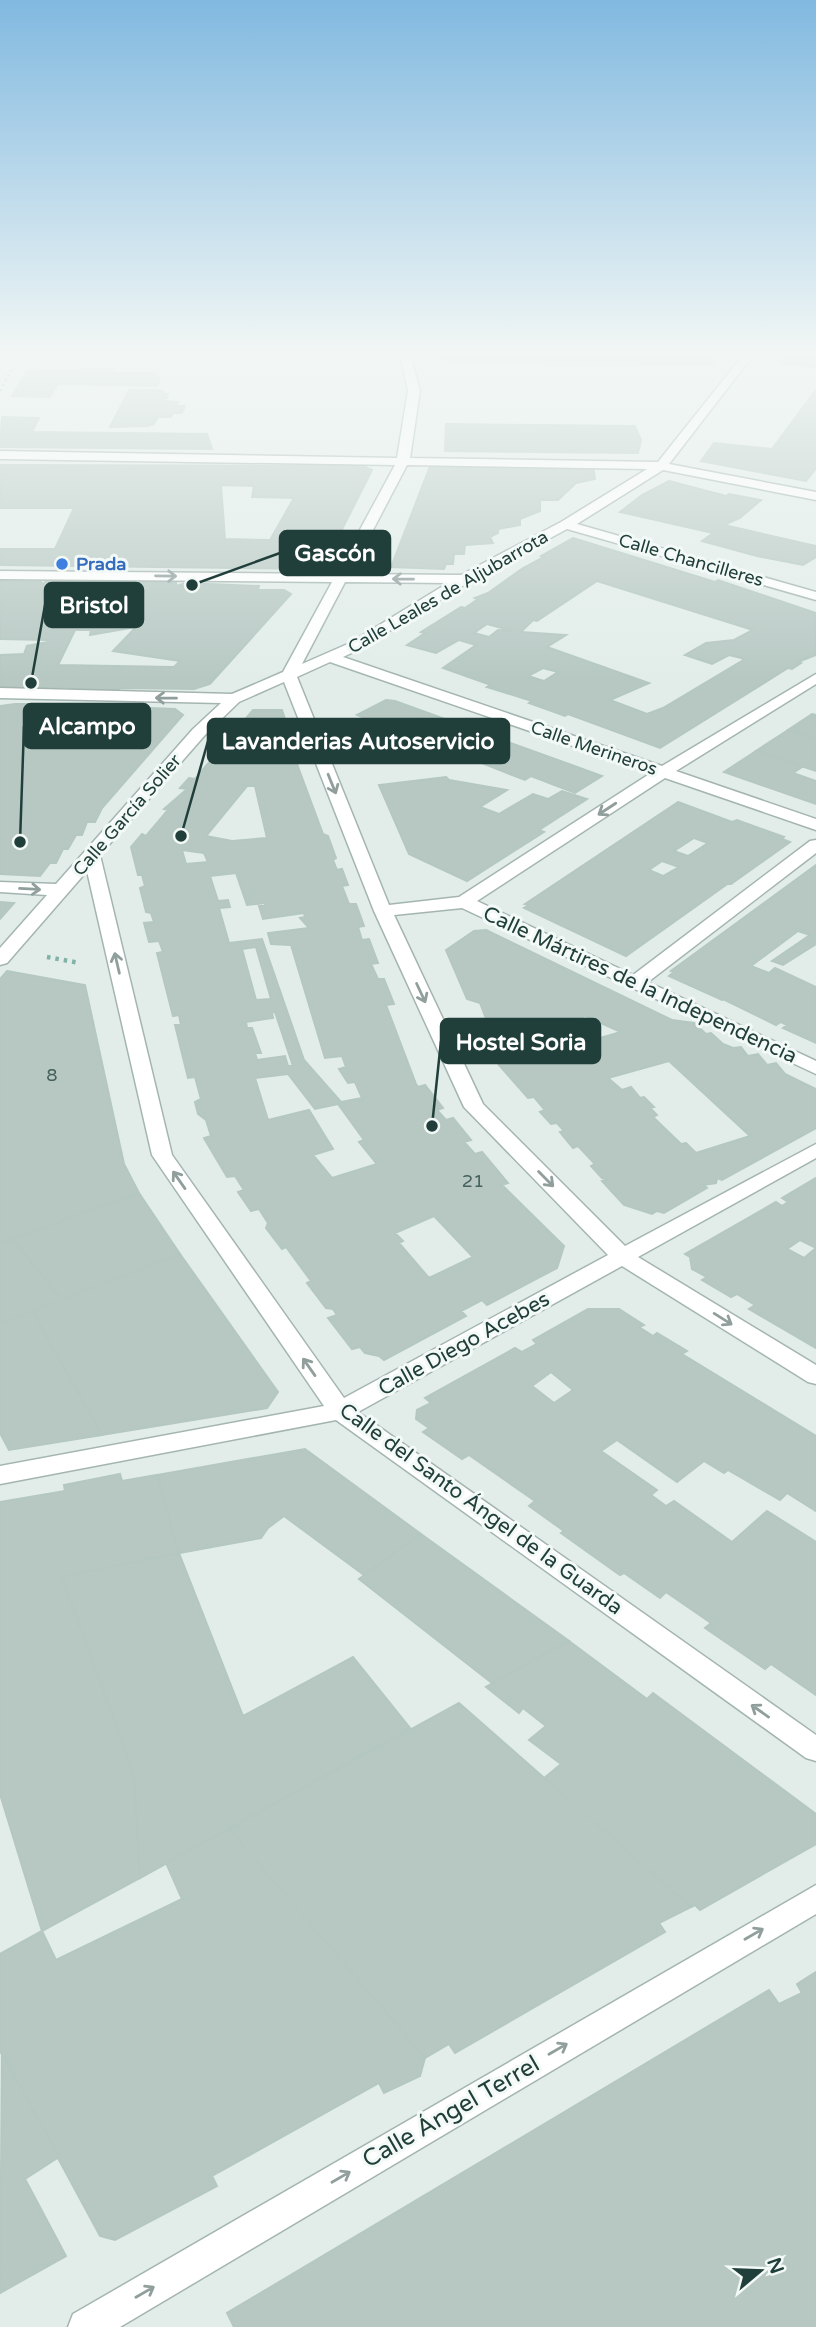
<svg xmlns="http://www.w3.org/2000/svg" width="816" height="2327" viewBox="0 0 816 2327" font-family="'Varela Round',sans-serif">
<rect width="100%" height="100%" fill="#e2ede9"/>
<g fill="#b7c8c3" stroke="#b4c7c1" stroke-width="2" fill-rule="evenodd">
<polygon points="441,354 716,354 714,364 697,364 459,362 443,361"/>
<polygon points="787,354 816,354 816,367 779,363"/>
<polygon points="113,369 111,373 155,373 160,378 157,386 58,384 50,397 12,396 27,371"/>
<polygon points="129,390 160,390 164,392 163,394 168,394 167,398 161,397 166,398 164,401 178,402 176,406 185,406 182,413 173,413 171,417 158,417 154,424 148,426 110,427"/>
<polygon points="816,390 816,468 806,481 701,461 714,443 772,449"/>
<polygon points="2,417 39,418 32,432 207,434 212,449 0,447"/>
<polygon points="446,424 635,426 641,440 638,453 445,451"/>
<polygon points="431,464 593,465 595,479 576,483 558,500 540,500 540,511 520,519 520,525 498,529 498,533 490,537 493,543 465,545 464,554 454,554 453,564 446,564 444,569 391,567"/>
<path d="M0 465 363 466 372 470 322 569 0 565V549H55L74 508H0ZM221 485 254 486 252 497 294 498 270 540 225 539Z"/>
<polygon points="669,481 726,496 729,494 761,500 740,518 724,525 816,546 816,557 803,565 757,556 702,541 713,533 620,512 642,495"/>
<path d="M573 538 715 582 718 580 816 613V655L798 662 801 663 792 669 788 668 660 748 568 714 565 716 529 703 532 701 487 687 491 685 443 668 476 645 459 640 436 653 407 645 425 633 421 632 461 607 465 608 478 599 475 598 488 593 523 568 544 557 541 556ZM597 581 753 630 734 640 706 643 685 655 712 664 729 655 745 659 663 708 647 714 610 700 649 683 547 647 566 635 521 632 533 620 537 621ZM487 624 513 631 498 630 489 637 474 633ZM543 668 558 672 544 681 528 676Z"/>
<path d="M0 581 41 582 44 584 45 582 138 583 134 589H140V582L176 583V586L186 583 259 586 258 590H284L291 594 210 684 194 689 121 688 111 692 74 691 67 687 14 689 15 686H0V655L24 654 27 646 48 642V640L0 639ZM43 608H71L69 614 42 613ZM86 608 133 609 130 618 82 617ZM136 627 113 651 180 661 174 667 58 665 75 630H91L90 635Z"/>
<polygon points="386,700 395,701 602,776 575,793 531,776 525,780 479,762 483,760 439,743 414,758 392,751 413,738 357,715"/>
<polygon points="15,704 51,704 50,707 73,707 73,705 175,709 183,715 102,808 95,822 87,822 82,835 76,835 68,849 63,849 56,863 50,863 40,876 0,874 0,706"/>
<path d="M253 710H282L289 731H284L287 735H291L295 748H291L323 834 328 836 336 858 333 860 337 870 342 869 348 885 342 886 349 904H356L364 926 358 927 362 940 369 939 378 963 371 964 378 979H384L394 1004 386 1005 416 1084 418 1087 425 1085 443 1108 437 1110 446 1120 453 1118 471 1140 464 1142 475 1154 482 1152 508 1183 502 1185 564 1246 557 1268 487 1305 482 1300 461 1311 466 1316 384 1360 379 1356 365 1353 360 1347 352 1349 328 1318 337 1315 333 1309 326 1308 307 1283 311 1281 286 1247 282 1249 266 1228 268 1223 259 1209 251 1211 238 1192 244 1190 235 1176 227 1177 204 1138 211 1136 206 1120 198 1114 195 1102 201 1099 195 1077 188 1078 175 1025H181L179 1015 173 1016 157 953 163 952 159 941 149 942 144 923 154 922 151 913 146 912 140 888 145 886 142 875H138L131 847 142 834 146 836 168 810 164 809 187 789 180 788 189 778 195 779ZM247 786H255L267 838 232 841 206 836ZM182 850 204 853 208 862 186 864ZM236 873 247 905 265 903V906H259L263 919 304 913 305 917 300 918 309 928 268 933 271 944 291 945 325 1058 342 1056 346 1067 339 1069 348 1083 355 1082 362 1098 341 1102 304 1060 262 939 229 943 219 908 230 907 228 900 218 901 210 876ZM256 947 271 999 256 1000 242 949ZM272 1012H275L293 1066H288L285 1056 257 1060 255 1053H261L252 1028H247L246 1022 273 1018ZM288 1074 315 1109 338 1104 364 1140 359 1142 377 1164 332 1178 313 1155 333 1149 309 1110 268 1120 255 1078ZM434 1216 473 1257 429 1278 399 1243 403 1241 395 1233Z"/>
<polygon points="812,714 816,715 816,739 788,730"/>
<polygon points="788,730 816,739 816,771 756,751"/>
<polygon points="756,751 802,767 793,773 816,781 816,804 724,772"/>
<polygon points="446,777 449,780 507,790 480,807 499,814 533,794 548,799 562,791 587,799 539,830 544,832 467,881 409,854 379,785"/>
<path d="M678 802 732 822 737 820 784 837 782 839 790 842 731 884H722L726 885 626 956 524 908 529 905 525 904ZM694 838 708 843 688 856 674 851ZM662 861 679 867 663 876 649 870Z"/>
<polygon points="816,865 816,944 783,965 772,961 810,935 798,931 751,966 769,973 775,968 816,987 816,1043 783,1028 787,1025 781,1022 776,1025 725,1000 730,998 722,1000 669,976 674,972 671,971"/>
<polygon points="0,902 14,903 0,919"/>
<path d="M486 930 672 1020 694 1023 706 1034 711 1033 723 1044 733 1048 741 1047 748 1056 758 1054 767 1065 776 1063 785 1074 816 1089V1128L722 1180 717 1178 716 1183 703 1185 707 1188 664 1213 657 1211 652 1214 624 1205 602 1181 609 1179 602 1178 591 1166 595 1164 578 1146 573 1148 560 1132 564 1131 557 1123 551 1124 540 1112 545 1110 534 1097 528 1098 499 1065 505 1064 503 1060H495L481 1022 487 1021 480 1003 467 999 446 950 474 931ZM585 1016 621 1032 586 1042 571 1025ZM669 1061 750 1136 696 1153 686 1143 681 1144 653 1117 657 1115 650 1108 654 1107 644 1097 640 1098 631 1087 622 1090 608 1078Z"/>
<polygon points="7,971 85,985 124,1164 139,1193 0,1244 0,979"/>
<polygon points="816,1178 816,1248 800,1240 787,1249 804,1258 816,1248 816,1348 749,1309 755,1305 737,1294 731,1297 702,1280 707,1277 692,1269 690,1257 685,1254 776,1202 782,1206 788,1202 782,1198"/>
<polygon points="139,1193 180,1254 62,1300 12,1239"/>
<polygon points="12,1239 62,1300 0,1324 0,1244"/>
<polygon points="180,1254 278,1392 267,1408 102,1435 32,1311"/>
<path d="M588 1309H619L644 1325 639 1327 653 1336 657 1333 687 1351 682 1354 816 1436V1511L787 1493 780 1500 728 1470 724 1473 704 1461 677 1482 617 1440 601 1451 657 1490 651 1495 666 1506 674 1501 732 1542 767 1511 816 1542V1695L771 1664 765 1669 705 1628 711 1623 666 1592 660 1598 624 1573 620 1575 561 1533 564 1531 529 1506 535 1501 469 1455 462 1459 423 1432 429 1428 416 1419 417 1410 431 1403 425 1398 515 1348 522 1352 537 1344 533 1340ZM551 1372 573 1390 554 1403 532 1386Z"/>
<polygon points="32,1311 102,1435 9,1450 0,1433 0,1324"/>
<polygon points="305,1449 421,1534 364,1575 284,1516 268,1528 261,1538 179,1553 157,1475"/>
<polygon points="120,1474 122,1481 157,1475 179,1553 62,1577 134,1774 140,1878 42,1931 0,1794 0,1502 65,1491 64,1485"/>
<polygon points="421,1534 569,1641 492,1683 359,1579"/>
<polygon points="179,1553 243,1716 353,1657 410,1728 140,1878 134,1774 62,1577"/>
<polygon points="569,1641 647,1699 653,1693 816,1814 816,1844 700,1910 695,1905 691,1907 543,1779 561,1764 529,1740 546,1726 523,1708 519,1713 486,1687"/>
<polygon points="459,1703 691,1907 659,1923 665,1932 455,2053 449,2044 425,2058 229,1829"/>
<polygon points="229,1829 425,2058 420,2076 384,2093 379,2083 212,2176 217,2186 115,2240 100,2236 0,2051 0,1954 42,1931 56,1960 182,1899 166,1863"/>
<polygon points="816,1972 816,2327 234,2327 227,2313 769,1990 779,2004 802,1993 797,1984"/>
<polygon points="2,2053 59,2157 25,2179 66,2256 0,2293"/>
</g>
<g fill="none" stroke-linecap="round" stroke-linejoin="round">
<g stroke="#a4b5b1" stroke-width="3">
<g id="street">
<path d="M400 354H410L420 391 410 458 658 462 744 354H754L669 464 816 492V500L663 470 577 524 816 592V600L567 529 469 582 360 649 343 657 662 766 816 674V684L676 771 816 819V830L665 778 477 901 633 975 810 841 816 840V853L648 982 816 1061V1074L462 908 394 915 483 1104 625 1246 816 1144V1158L638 1257 816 1365V1384L808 1382 622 1266 358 1412 816 1735V1761L806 1758 336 1420 0 1484V1466L324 1406 152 1155 87 871 7 963 0 965V948L47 895 0 892V882L56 884 193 729 221 703 0 698V688L232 694 283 672 332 582 0 579V571L336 574 395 465 0 459V451L397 458 408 391ZM407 465 647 469 561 522 461 575 350 574ZM345 582 448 583 350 643 302 664ZM330 662 651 773 459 897 389 905 297 677ZM284 682 374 911 464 1107 608 1255 344 1398 172 1155 100 855 205 735 239 702Z"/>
<polygon points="816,1885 816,1914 120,2327 68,2327 73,2314"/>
</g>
</g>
<polyline stroke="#81b2a8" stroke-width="2.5" stroke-dasharray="2 3.5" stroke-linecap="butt" points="0,391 20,354"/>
<polyline stroke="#81b2a8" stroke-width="4.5" stroke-dasharray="3.5 5" stroke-linecap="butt" points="47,957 80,963"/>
<use href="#street" fill="#fff" fill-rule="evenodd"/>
</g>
<defs><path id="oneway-shaft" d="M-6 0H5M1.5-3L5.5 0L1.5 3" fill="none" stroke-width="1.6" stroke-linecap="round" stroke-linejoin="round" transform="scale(1.75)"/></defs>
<g stroke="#909f9c">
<use href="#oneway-shaft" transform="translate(166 576) rotate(1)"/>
<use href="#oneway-shaft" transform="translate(403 579) rotate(-179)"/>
<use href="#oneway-shaft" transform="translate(166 698) rotate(-179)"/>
<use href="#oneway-shaft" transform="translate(332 784) rotate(68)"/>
<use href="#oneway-shaft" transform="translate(607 809) rotate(147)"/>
<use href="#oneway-shaft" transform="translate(30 889) rotate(3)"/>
<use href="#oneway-shaft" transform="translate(117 963) rotate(-103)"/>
<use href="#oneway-shaft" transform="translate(421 993) rotate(65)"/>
<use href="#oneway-shaft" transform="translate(546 1179) rotate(45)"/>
<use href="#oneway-shaft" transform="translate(179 1180) rotate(-125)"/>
<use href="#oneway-shaft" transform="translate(723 1319) rotate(32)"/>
<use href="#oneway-shaft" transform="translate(309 1367) rotate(-125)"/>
<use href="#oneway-shaft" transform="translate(760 1711) rotate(-145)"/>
<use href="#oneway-shaft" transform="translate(754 1934) rotate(-30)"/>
<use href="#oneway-shaft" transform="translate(558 2049) rotate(-30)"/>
<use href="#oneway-shaft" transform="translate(341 2177) rotate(-30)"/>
<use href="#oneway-shaft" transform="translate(145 2292) rotate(-30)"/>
</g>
<linearGradient id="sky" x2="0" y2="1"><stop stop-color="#81b9e0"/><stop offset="0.52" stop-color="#f2f7f5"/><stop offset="1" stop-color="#f2f7f5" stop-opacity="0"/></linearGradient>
<rect width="816" height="679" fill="url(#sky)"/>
<circle fill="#3f7fe0" stroke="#f3f9f7" stroke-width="2.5" cx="62" cy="564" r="7"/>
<g text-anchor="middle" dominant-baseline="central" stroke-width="6" stroke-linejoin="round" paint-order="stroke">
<g font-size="18" fill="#213f3a" stroke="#f3f9f7">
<text transform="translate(691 560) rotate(16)">Calle Chancilleres</text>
<text transform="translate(448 592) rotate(-30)">Calle Leales de Aljubarrota</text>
<text transform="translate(594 748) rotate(19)">Calle Merineros</text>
<text transform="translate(127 815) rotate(-49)">Calle García Solier</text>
</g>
<g font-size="18" font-weight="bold" fill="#366cbe" stroke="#f3f9f7" text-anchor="start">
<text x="76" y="564">Prada</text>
</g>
<g font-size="18" fill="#46615c">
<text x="52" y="1075">8</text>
<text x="473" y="1181">21</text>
</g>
<g font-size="21" fill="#213f3a" stroke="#f3f9f7">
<text transform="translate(640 985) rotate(25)">Calle Mártires de la Independencia</text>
<text transform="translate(464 1344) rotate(-29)">Calle Diego Acebes</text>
<text transform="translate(481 1509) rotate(36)">Calle del Santo Ángel de la Guarda</text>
</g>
<g font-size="24" fill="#213f3a" stroke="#f3f9f7">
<text transform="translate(451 2112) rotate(-30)">Calle Ángel Terrel</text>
</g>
</g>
<path fill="none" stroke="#213f3a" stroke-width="2.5" d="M192 585L280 553M31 683L45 605M20 842L24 726M181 836L208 741M432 1126L441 1041"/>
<g fill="#213f3a" stroke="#f3f9f7" stroke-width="2.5">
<circle cx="192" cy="585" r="7"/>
<circle cx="31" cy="683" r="7"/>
<circle cx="20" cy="842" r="7"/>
<circle cx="181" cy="836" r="7"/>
<circle cx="432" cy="1126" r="7"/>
</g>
<g fill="#213f3a" stroke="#213f3a" stroke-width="2.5">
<rect x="280" y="531" width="110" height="44" rx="7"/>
<rect x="45" y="583" width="98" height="44" rx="7"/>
<rect x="24" y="704" width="126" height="44" rx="7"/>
<rect x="208" y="719" width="301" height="44" rx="7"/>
<rect x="441" y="1019" width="159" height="44" rx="7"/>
</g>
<g font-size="23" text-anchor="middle" font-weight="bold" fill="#fff">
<text x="335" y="561">Gascón</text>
<text x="94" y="613">Bristol</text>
<text x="87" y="734">Alcampo</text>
<text x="358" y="749">Lavanderias Autoservicio</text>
<text x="521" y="1050">Hostel Soria</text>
</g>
<g transform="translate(760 2271) rotate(71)" stroke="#f3f9f7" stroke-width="5" paint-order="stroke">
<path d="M0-5L12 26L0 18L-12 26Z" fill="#213f3a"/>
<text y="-10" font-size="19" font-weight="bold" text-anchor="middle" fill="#213f3a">N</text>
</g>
</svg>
